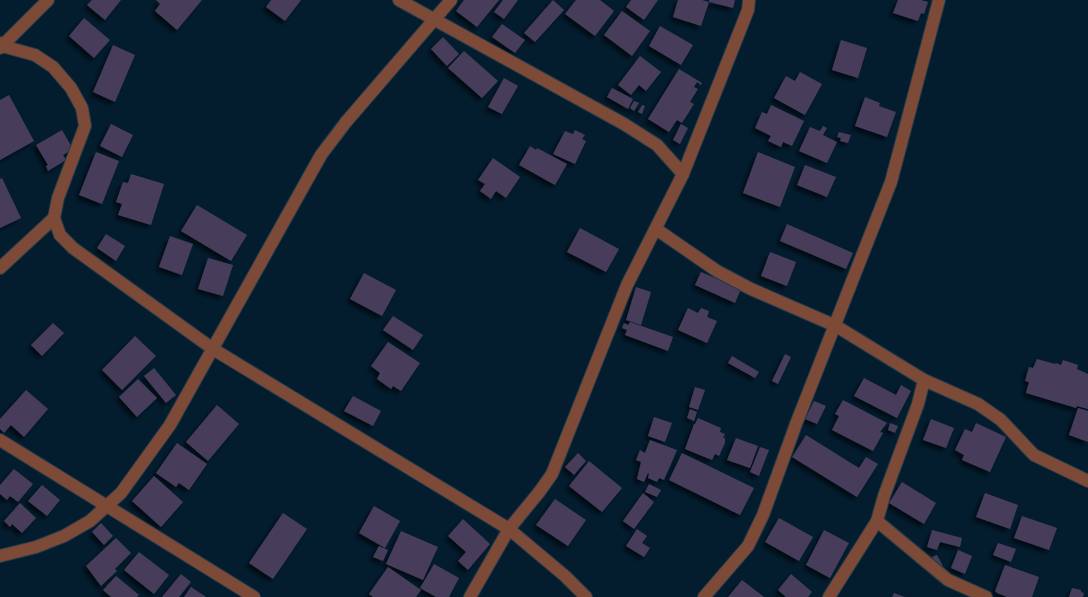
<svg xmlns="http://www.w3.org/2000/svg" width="1088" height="597" viewBox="0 0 1088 597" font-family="'Source Serif 4',serif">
<defs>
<filter id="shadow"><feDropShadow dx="-3.5" dy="3.5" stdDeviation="2" flood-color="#0009"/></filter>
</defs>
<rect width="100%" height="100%" fill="#031d2f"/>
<g fill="#473e5a" filter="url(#shadow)">
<polygon points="92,0 121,0 105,20 87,5"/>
<polygon points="156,0 202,0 177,30 155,11 160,4"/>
<polygon points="271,0 301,0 285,21 266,7"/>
<polygon points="464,0 499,0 477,27 456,11"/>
<polygon points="503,0 518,0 504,19 494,12"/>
<polygon points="553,0 564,10 535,42 524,33"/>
<polygon points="576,0 600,0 614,11 595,36 565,14"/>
<polygon points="631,0 658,0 644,20 626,7"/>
<polygon points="678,0 702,0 709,2 701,26 673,17"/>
<polygon points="709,0 735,0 733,8 709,2"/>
<polygon points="898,0 921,0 928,2 924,14 921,13 918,21 893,13"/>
<polygon points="622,11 650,31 632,56 604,35"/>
<polygon points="84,18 110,40 94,58 69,36"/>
<polygon points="502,24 525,40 515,53 492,37"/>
<polygon points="660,26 693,45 681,65 649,46"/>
<polygon points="443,37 459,54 447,66 431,49"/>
<polygon points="841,40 867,48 858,78 832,70"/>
<polygon points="113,45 135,55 115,102 93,92"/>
<polygon points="464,51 498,81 482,98 448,68"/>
<polygon points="640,56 661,72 646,91 639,85 631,95 618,85"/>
<polygon points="679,69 702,83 701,85 697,82 694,87 698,89 690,102 694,104 682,123 677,120 669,132 648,119"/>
<polygon points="800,72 822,84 805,115 774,98 786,76 795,81"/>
<polygon points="504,78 518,86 502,114 488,107"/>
<polygon points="612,88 633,99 628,109 607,97"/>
<polygon points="9,95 34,141 0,160 0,100"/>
<polygon points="865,97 880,103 879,106 896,112 887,137 855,126"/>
<polygon points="634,101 639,103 634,111 630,108"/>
<polygon points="642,105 645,106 642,114 638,112"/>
<polygon points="771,105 804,121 792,146 783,142 781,147 768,141 771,136 755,128 762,112 767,114"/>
<polygon points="111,124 133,135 122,157 100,146"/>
<polygon points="681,124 688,128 680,144 673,140"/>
<polygon points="823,126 827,128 823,135 837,142 827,163 799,151 810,127 820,131"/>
<polygon points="62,130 73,149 63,155 66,160 48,171 46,166 48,165 36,145"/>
<polygon points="575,130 585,135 582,139 586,141 575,164 553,154 565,131 573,134"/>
<polygon points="839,132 851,135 848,143 840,141 841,138 837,137"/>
<polygon points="530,146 536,150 537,148 567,164 555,185 519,165"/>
<polygon points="96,152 119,161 102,204 79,195"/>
<polygon points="758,152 795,167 780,207 743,193"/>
<polygon points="493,158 520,177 506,198 496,191 491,199 480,191 485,184 478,180"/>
<polygon points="805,165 836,177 827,197 797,185"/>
<polygon points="131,174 164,184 151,225 118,215 122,204 116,202 123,182 128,183"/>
<polygon points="2,178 21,218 0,228 0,179"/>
<polygon points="197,205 247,235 231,261 181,231"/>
<polygon points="787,224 853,253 846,269 780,241"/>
<polygon points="580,228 619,249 606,272 567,252"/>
<polygon points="106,234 125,246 116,261 97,248"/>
<polygon points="170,236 193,244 182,275 159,267"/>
<polygon points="770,252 796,262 787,286 761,276"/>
<polygon points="208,258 233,265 223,296 198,289"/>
<polygon points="701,272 741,289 735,303 695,285"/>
<polygon points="364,273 396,290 382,316 350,299"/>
<polygon points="636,287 651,292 641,325 626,320"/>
<polygon points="688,308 698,313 701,308 709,311 707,317 717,321 707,343 678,330"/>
<polygon points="393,316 423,335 413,350 383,330"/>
<polygon points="630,322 673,337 668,351 625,335 627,330 622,328 624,323 628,325"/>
<polygon points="53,323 64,333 42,356 31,345"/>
<polygon points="135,336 156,356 122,390 102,370"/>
<polygon points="388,342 420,363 401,391 393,386 391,389 377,379 380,373 371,366"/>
<polygon points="785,354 791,357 778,384 772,381"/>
<polygon points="732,356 759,372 755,378 728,363"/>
<polygon points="1037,359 1055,364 1056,363 1061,365 1063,360 1078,365 1077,369 1088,374 1088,409 1077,406 1076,408 1026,393 1029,382 1025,381 1029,367 1033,368"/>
<polygon points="154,368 176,395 166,403 144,376"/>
<polygon points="864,378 896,395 901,385 911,391 897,418 854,396"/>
<polygon points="138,379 157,398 137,417 119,397"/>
<polygon points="695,387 705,390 698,410 689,407"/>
<polygon points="26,390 48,409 24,437 11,425 4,433 0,429 0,419"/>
<polygon points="353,396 381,411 373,426 344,411"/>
<polygon points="843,400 887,423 880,432 883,433 873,451 832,430 839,416 835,414"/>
<polygon points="814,401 826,406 817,424 805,419"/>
<polygon points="217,405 239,424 208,461 186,442"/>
<polygon points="1078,408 1088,411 1088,442 1069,435"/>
<polygon points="690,409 697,412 694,421 687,418"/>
<polygon points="654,417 672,423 665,442 648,436"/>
<polygon points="698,418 721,428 720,432 725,434 723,438 725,438 725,443 719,456 715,454 712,460 685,449 694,424 695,424"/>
<polygon points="931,419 954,428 946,448 923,440"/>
<polygon points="890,423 898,426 895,433 888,430"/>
<polygon points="976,423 1006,437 990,472 962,460 964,455 955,450 965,429 972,432"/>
<polygon points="806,435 859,468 866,457 878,464 857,497 792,457"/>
<polygon points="736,438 758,446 750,468 727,460"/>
<polygon points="650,440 677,450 664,480 659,478 657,482 648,478 649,474 648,473 644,482 637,479 641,462 636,460 640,450 645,453"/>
<polygon points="177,443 207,464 189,490 179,483 176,487 156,473"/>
<polygon points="760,447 769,450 759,476 750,472"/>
<polygon points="578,453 586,461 574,475 565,467"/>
<polygon points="682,453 754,488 740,515 669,480"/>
<polygon points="589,461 622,488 602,512 569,486"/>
<polygon points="14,469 33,484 18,502 10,496 7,500 0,494 0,485"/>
<polygon points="154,476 183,502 161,527 132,501"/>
<polygon points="902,482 936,503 924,524 889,503"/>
<polygon points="649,484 661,490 657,497 645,492"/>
<polygon points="42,485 60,500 47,516 28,501"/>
<polygon points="643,493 654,502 634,529 623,521"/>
<polygon points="985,493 1018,505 1010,529 976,517"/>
<polygon points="555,499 586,520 568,546 536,525"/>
<polygon points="20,503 36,518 22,533 12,524 10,527 4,521"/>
<polygon points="374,506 400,521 385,548 359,533"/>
<polygon points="283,513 307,529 273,579 249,563"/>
<polygon points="1022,516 1057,528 1049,550 1014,538"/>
<polygon points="779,518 813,537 799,561 765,542"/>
<polygon points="463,519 490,544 468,570 458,561 466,552 448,536"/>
<polygon points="101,523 113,536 104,545 92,532"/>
<polygon points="637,529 647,536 642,543 650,548 644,557 626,546"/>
<polygon points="824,530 849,543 830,578 806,565"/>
<polygon points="932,530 962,538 960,547 940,542 937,550 927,547"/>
<polygon points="401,531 438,547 423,580 386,564"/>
<polygon points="116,538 131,553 115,569 117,571 101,586 86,566"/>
<polygon points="998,543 1016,549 1011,562 993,555"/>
<polygon points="379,546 388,550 383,561 373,557"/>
<polygon points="958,550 972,556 965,574 951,568"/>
<polygon points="139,552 169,575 154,594 124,570"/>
<polygon points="937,555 943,566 938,568 932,557"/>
<polygon points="434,564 459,578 449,597 436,597 420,588"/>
<polygon points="1005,565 1039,577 1032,597 1007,597 997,593 995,591"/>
<polygon points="388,567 421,590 416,597 373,597 369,594"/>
<polygon points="181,574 191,582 179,597 162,597"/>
<polygon points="791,574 812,592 808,597 786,597 778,590"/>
<polygon points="116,576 139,595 137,597 111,597 103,590"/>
<polygon points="742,580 764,597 728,597"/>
<polygon points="191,587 206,597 184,597"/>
<polygon points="1072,588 1081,590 1081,592 1084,593 1083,597 1069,597"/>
<polygon points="894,593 905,597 892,597"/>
</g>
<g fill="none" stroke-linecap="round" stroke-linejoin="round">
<g stroke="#223b4c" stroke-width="14">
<g id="street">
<polyline points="399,0 624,124 657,145 683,174"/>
<polyline points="0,43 2,46 35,55 53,67 71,88 82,108 85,126 58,198 54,218 60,235 73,248 213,349 509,529 565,576 586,597"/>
<polyline points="0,48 48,0"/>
<polyline points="656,229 717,271 751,289 836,326 924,380 978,404 1001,420 1034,455 1088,481"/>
<polyline points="0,268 54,218"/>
<polyline points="0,440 254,597"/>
<polyline points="877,521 948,580 986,597"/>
<polyline points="0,556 36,547 64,536 90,521 121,493 170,425 321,155 346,122 451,0"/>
<polyline points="470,597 509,529 540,491 552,474 627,285 683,174 748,10 749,0"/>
<polyline points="704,597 748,546 763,515 796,424 891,182 939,0"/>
<polyline points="829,597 877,521 884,496 918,404 924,380"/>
</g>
</g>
<use href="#street" stroke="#7c4a36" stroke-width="12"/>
</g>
</svg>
